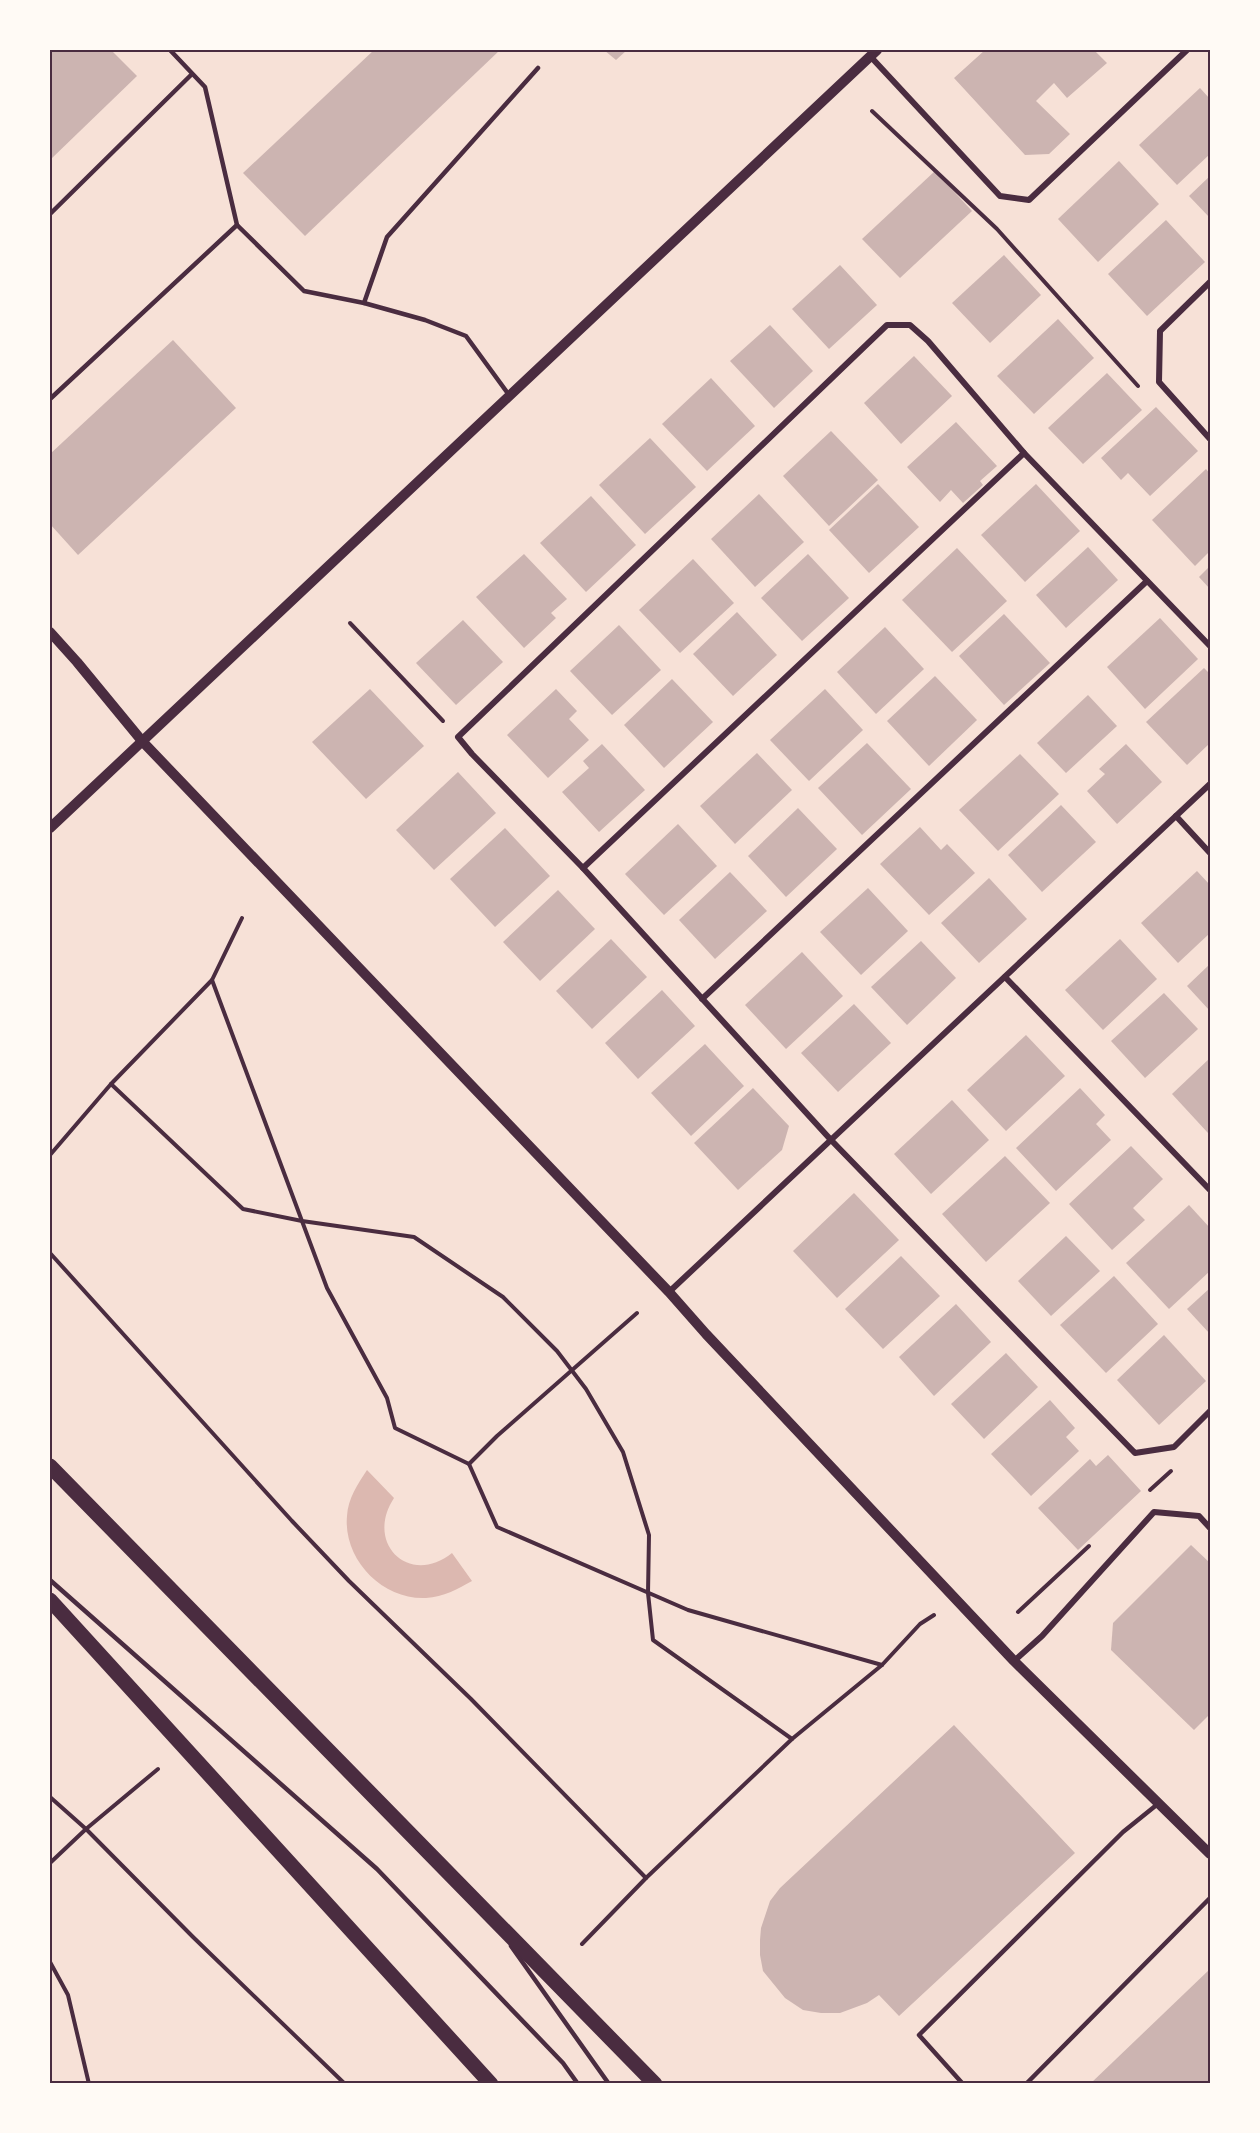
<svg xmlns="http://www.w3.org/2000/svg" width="1260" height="2133" viewBox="0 0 1260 2133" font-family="'Fira Sans Condensed',sans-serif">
<rect width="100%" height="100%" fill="#f7e1d7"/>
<path fill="#dcb8b0" d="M367 1470 394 1498C364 1544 410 1587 452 1553L472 1581C457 1589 444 1597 426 1598 382 1600 343 1559 347 1516 348 1498 358 1484 367 1470Z"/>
<g fill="#ccb4b1">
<polygon points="50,50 111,50 137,76 50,160"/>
<polygon points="374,50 500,50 305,236 243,173"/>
<polygon points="604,50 627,50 616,60"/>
<polygon points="985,50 1094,50 1107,63 1067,98 1054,83 1036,101 1070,134 1049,154 1025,155 954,78"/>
<polygon points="1200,88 1210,99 1210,154 1177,185 1139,145"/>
<polygon points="1119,161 1159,204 1098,262 1058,219"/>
<polygon points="935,171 972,211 900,278 862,239"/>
<polygon points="1210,176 1210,218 1189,196"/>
<polygon points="1166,220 1205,262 1147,316 1108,274"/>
<polygon points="1004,255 1041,295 990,343 952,303"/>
<polygon points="840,265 877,305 829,349 792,309"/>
<polygon points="1058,319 1094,358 1034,414 997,376"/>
<polygon points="770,325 813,371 774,408 730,361"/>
<polygon points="173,340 236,408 78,555 50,524 50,454"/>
<polygon points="914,356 952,396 901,444 864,403"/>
<polygon points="1107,373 1142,410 1083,464 1048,428"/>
<polygon points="711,378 755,426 707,471 662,424"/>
<polygon points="1156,407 1198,451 1150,496 1128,473 1121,480 1101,458"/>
<polygon points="956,422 997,466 980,481 983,485 963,503 951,490 940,502 907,467"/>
<polygon points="831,431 878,480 829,526 783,476"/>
<polygon points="650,438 696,487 645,534 599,485"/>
<polygon points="1206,469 1210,474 1210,551 1195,566 1152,520"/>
<polygon points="878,484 919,527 869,573 829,530"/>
<polygon points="1036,484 1080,531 1025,582 981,535"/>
<polygon points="759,494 804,542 755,587 711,539"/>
<polygon points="591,496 636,545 586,592 540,543"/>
<polygon points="1088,547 1118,580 1066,628 1036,595"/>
<polygon points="957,548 1007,601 952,652 902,600"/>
<polygon points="524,554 567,599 551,613 556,618 524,648 476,597"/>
<polygon points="808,554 849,598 802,641 761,598"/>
<polygon points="693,559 734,603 680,653 639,610"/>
<polygon points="1210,566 1210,589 1199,577"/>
<polygon points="737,612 777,655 733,696 693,654"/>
<polygon points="1004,614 1050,663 1004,705 959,656"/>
<polygon points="1160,618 1198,659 1145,709 1107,667"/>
<polygon points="463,620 503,662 456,705 416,663"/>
<polygon points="619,625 661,670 612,715 570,671"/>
<polygon points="885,627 924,669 876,714 837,672"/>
<polygon points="1204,668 1210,674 1210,743 1187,765 1146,722"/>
<polygon points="935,676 977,720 929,766 887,721"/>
<polygon points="672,679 713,722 664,768 624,725"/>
<polygon points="370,689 424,746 366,799 312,742"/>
<polygon points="556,689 577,711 569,719 589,740 548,778 507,735"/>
<polygon points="825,689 863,730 809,781 770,740"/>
<polygon points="1088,695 1117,726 1066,773 1037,743"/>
<polygon points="867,743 911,789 862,835 818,788"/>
<polygon points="602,744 645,790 599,832 562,792 589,768 583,761"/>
<polygon points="1126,744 1162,782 1117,824 1087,791 1105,774 1099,769"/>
<polygon points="757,753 792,790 735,844 700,806"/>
<polygon points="1020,754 1059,794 998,851 959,810"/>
<polygon points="458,772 496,813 434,870 396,830"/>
<polygon points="1061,805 1096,842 1042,892 1008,855"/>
<polygon points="798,808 837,849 786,897 748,856"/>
<polygon points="678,824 717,866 664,915 625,874"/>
<polygon points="920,827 941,850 947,844 975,873 929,915 880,864"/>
<polygon points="505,828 550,876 495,927 450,879"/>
<polygon points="1197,871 1210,885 1210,933 1178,963 1141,923"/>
<polygon points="730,872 767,911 715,959 679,920"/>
<polygon points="989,878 1027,919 979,963 941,923"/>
<polygon points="868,888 908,931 861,975 820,932"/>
<polygon points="558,890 595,929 540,981 503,942"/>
<polygon points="611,939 647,977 592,1029 556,991"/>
<polygon points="1120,939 1157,979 1103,1030 1065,990"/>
<polygon points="921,941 956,978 907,1025 871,987"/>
<polygon points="802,952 843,996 786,1049 745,1005"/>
<polygon points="1210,964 1210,1011 1187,986"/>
<polygon points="662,990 695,1026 638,1079 605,1043"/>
<polygon points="1164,993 1198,1029 1145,1078 1111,1041"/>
<polygon points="854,1004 891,1043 838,1092 801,1053"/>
<polygon points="1026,1035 1065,1076 1006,1131 967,1090"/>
<polygon points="705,1044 744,1086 691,1136 651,1093"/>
<polygon points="1210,1058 1210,1131 1208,1133 1172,1094"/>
<polygon points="753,1088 789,1126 782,1150 738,1190 694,1143"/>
<polygon points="1080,1088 1105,1115 1096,1124 1111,1140 1056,1191 1016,1148"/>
<polygon points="952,1100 989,1140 931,1194 894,1154"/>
<polygon points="1131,1146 1163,1179 1133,1208 1145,1220 1112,1250 1069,1204"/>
<polygon points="1005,1156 1050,1203 986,1262 942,1214"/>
<polygon points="854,1193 899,1240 837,1298 793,1251"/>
<polygon points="1189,1205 1210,1228 1210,1271 1169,1309 1126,1263"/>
<polygon points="1066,1236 1100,1271 1051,1316 1018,1281"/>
<polygon points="901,1256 940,1296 883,1349 845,1309"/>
<polygon points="1114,1276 1158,1324 1106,1373 1060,1325"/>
<polygon points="1210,1288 1210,1334 1187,1309"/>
<polygon points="956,1304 991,1342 934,1396 899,1357"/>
<polygon points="1164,1335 1206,1381 1159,1425 1117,1380"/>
<polygon points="1006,1353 1038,1387 984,1439 951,1404"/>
<polygon points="1050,1400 1075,1428 1066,1437 1079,1451 1031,1496 991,1454"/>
<polygon points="1108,1455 1141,1491 1078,1550 1038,1508 1090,1459 1096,1466"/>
<polygon points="1191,1545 1210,1563 1210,1714 1194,1730 1111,1650 1113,1623"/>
<polygon points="954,1725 1075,1853 899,2016 879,1995 867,2003 840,2013 821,2013 803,2010 785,1998 763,1971 760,1955 760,1940 761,1928 770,1901 780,1888"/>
<polygon points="1210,1969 1210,2084 1090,2084"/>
</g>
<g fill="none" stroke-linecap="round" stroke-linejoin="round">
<g stroke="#4a2c40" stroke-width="4">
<polyline points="872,111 997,229 1138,386"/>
<polyline points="350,623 443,721"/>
<polyline points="212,980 327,1288 387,1398 395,1428 469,1464 497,1527 688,1610 882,1665"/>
<polyline points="111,1084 243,1209 302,1221 414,1237 503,1297 557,1351 586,1389 623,1452 649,1535 648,1593 653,1640 792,1739"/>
<polyline points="50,1155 111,1084 212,980 242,918"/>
<polyline points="50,1253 292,1521 349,1581 471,1699 646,1878"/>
<polyline points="469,1464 497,1436 637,1313"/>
<polyline points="1150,1490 1171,1471"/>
<polyline points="1018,1612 1089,1546"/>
<polyline points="50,1797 86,1829 193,1937 345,2084"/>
<polyline points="50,1863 86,1829 158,1769"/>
<polyline points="582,1944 646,1878 792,1739 882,1665 920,1624 934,1615"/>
<polyline points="50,1962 68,1995 89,2084"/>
</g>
<g stroke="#4a2c40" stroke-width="4.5">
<polyline points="170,50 205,87 237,225 304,291 364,303 425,320 466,336 509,395"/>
<polyline points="50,214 192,74"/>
<polyline points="364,303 387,237 538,68"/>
<polyline points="50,399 237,225"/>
<polyline points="50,1580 377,1869 563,2063 578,2084"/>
<polyline points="511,1946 609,2084"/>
<polyline points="963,2084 919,2035 1123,1832 1159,1803"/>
<polyline points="1026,2084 1210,1898"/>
</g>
<g stroke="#4a2c40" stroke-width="6">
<polyline points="870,56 1000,196 1029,200 1187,50"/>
<polyline points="1210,282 1160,331 1159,382 1210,439"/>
<polyline points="1210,646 1024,453 928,341 910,325 887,325 458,737 472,754 583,868 831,1140 1135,1453 1174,1447 1210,1411"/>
<polyline points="1176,816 1210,853"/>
<polyline points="583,868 1024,453"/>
<polyline points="1005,977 1210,1190"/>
<polyline points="702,999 1147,581"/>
<polyline points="669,1292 1210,784"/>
<polyline points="1014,1661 1042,1636 1154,1512 1199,1516 1210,1528"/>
</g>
<g stroke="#4a2c40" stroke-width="10">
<polyline points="50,632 77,662 142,741 669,1292 706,1334 1014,1661 1210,1854"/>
<polyline points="50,828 877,50"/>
</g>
<g stroke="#4a2c40" stroke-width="15">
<polyline points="50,1466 655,2084"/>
<polyline points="50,1600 491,2084"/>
</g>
</g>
<rect width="1260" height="2133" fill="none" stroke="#fffaf5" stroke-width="102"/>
<rect x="51" y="51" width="1158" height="2031" fill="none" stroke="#4a2c40" stroke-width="2"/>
</svg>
